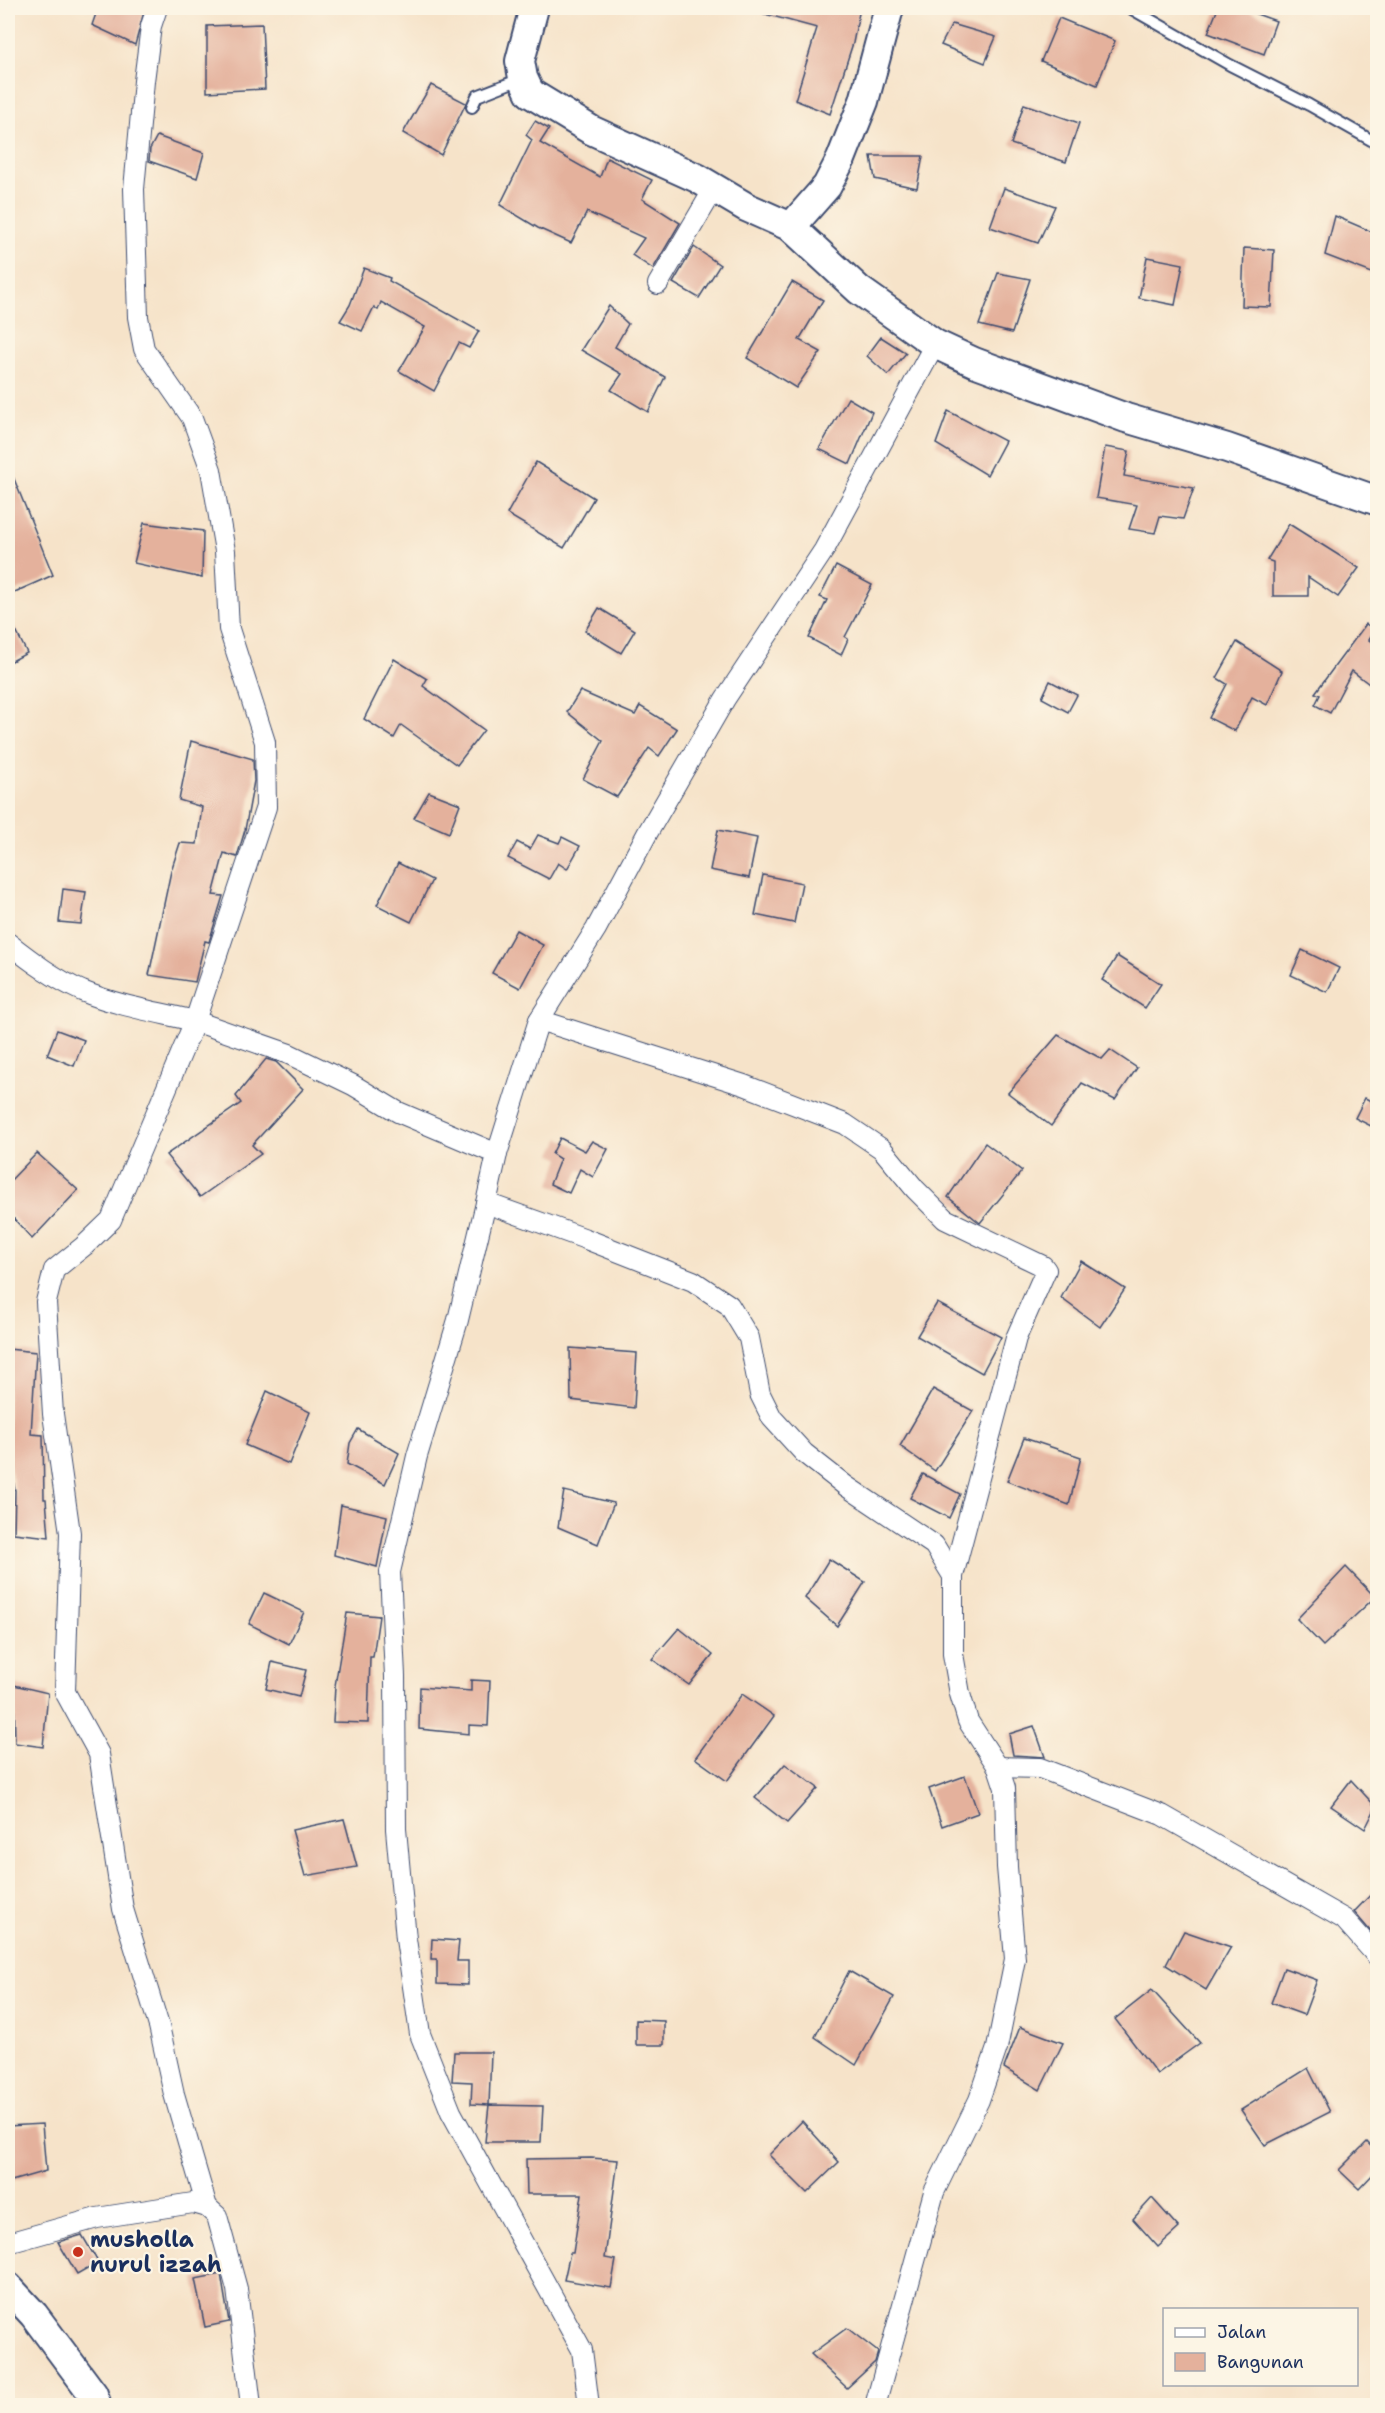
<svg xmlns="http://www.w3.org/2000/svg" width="1385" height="2413" viewBox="0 0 1385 2413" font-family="'Shantell Sans',sans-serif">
<rect width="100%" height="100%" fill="#fcf5e5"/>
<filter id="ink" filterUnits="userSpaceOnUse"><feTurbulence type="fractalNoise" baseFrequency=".0167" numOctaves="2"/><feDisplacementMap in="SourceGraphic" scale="12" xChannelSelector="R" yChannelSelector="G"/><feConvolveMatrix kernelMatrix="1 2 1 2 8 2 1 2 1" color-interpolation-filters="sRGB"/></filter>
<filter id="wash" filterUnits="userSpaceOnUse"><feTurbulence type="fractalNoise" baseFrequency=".008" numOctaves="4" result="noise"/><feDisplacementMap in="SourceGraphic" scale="24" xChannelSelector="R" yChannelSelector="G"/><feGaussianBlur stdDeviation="1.35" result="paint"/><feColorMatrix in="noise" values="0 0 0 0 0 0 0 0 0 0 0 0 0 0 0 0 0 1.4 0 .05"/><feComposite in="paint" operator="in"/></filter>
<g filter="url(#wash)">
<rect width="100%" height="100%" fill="#f6e3c9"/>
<g id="blocks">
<g fill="#e4b19c">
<polygon points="98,8 145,8 135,45 92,25"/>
<polygon points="762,8 860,8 853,43 830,114 795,100 817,28 761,13"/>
<polygon points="1218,8 1240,8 1276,21 1264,54 1208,33"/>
<polygon points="1059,18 1115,41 1097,85 1041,61"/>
<polygon points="262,24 265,89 207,92 207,26"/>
<polygon points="952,24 996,37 985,63 941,45"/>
<polygon points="431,85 466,103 441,155 403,133"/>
<polygon points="1024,104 1079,123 1066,162 1011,144"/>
<polygon points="535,121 549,129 540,143 600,177 607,158 652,180 642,199 680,223 653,269 632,255 644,238 587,212 571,243 538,228 500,205 532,140 526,135"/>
<polygon points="157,136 204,153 197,178 149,161 150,149"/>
<polygon points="871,156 923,156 917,188 875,179"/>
<polygon points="1004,188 1055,206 1038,243 990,227"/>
<polygon points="1335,216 1377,234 1377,275 1325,255"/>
<polygon points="694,247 720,265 699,298 673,283"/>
<polygon points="1244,248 1274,250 1271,307 1242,306"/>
<polygon points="1147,257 1183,264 1175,305 1139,298"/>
<polygon points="364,268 390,278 389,281 479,331 469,348 459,343 434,391 399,371 425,327 381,302 378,310 374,307 362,331 340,321 350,305"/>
<polygon points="998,273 1030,279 1012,333 979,325"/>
<polygon points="792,282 823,300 799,340 821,352 796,388 747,358"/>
<polygon points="609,306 628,324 615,347 665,377 648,412 611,390 622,374 581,350"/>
<polygon points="881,337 906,353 888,375 867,356"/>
<polygon points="848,398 872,412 850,464 819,449"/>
<polygon points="948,411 1005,441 987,475 936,444"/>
<polygon points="1105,447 1129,451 1124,476 1194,488 1183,519 1160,516 1155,533 1129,529 1137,505 1096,498"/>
<polygon points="536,462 594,498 564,548 507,514"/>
<polygon points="8,464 53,575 8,595"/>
<polygon points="144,523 203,531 202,578 134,563"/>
<polygon points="1289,524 1359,568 1338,597 1308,577 1308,596 1273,596 1273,562 1267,560"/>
<polygon points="836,566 872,585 845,637 848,639 841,655 809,638 827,600 820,597"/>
<polygon points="599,608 635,630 621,653 585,631"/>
<polygon points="8,615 27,653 8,663"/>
<polygon points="1366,624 1375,630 1369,640 1377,646 1377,690 1352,671 1330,713 1315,705 1320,695 1315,693"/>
<polygon points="1237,642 1282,671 1267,705 1252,697 1235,731 1209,718 1227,684 1217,678"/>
<polygon points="394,659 427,679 423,686 484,730 457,765 401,725 394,738 364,719"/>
<polygon points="1050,681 1077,695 1068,712 1042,698"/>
<polygon points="580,691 635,715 640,706 677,729 659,756 649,748 617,797 583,779 603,741 567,712"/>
<polygon points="191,741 253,759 254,781 245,830 237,857 224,853 213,895 223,896 209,942 205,941 195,982 149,975 171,871 180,843 197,844 202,807 179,800"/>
<polygon points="429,792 460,804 449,833 414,818"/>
<polygon points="718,830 757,838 749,878 710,870"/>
<polygon points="538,835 559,843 562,837 580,846 567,869 558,863 549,879 508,858 517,842 530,849"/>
<polygon points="398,863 432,880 411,922 377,905"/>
<polygon points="763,875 802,883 794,923 755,915"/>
<polygon points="63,889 86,892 81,924 59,922"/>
<polygon points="516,930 543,945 520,988 492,973"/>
<polygon points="1302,950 1339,968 1327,992 1291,975"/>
<polygon points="1117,956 1161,984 1145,1008 1102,980"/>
<polygon points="57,1030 84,1040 74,1066 47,1055"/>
<polygon points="1058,1035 1102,1059 1110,1050 1137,1068 1115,1100 1082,1083 1051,1126 1008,1093"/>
<polygon points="266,1059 276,1062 303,1089 252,1145 261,1154 200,1197 166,1155 241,1103 236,1096"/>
<polygon points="1365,1098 1377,1104 1377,1129 1355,1118"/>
<polygon points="560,1138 585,1151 592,1141 608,1149 593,1177 580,1169 569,1193 550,1184 560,1159 552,1154"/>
<polygon points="985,1143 1022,1171 980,1223 948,1197"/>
<polygon points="37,1153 78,1190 32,1239 8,1212 8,1183"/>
<polygon points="1081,1261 1125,1289 1100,1327 1061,1298"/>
<polygon points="937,1303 1001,1337 982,1373 917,1336"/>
<polygon points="570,1348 637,1353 634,1408 571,1400"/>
<polygon points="8,1349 36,1352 31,1434 43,1435 44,1499 46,1499 49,1537 14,1533 15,1490 8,1458"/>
<polygon points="933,1389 973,1411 935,1471 900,1446"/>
<polygon points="267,1391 310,1412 289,1464 245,1445"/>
<polygon points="358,1429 399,1453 385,1484 347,1464 350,1443"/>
<polygon points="1024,1438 1081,1457 1069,1505 1007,1481"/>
<polygon points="923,1474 960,1494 949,1518 910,1498"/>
<polygon points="564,1491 614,1503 598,1544 558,1527"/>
<polygon points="341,1505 387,1516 377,1567 334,1555"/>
<polygon points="829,1559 865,1582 837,1626 805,1598"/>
<polygon points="1346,1567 1375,1597 1323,1646 1297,1619"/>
<polygon points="264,1593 304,1612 289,1644 249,1624"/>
<polygon points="347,1613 379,1616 373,1657 370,1657 368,1723 333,1722 335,1686"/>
<polygon points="679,1628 713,1655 689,1685 652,1659"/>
<polygon points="272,1662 306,1670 299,1697 266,1689"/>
<polygon points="471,1680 490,1681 488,1726 469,1725 469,1734 419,1729 420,1687 471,1691"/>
<polygon points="14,1685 48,1693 43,1747 15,1743"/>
<polygon points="742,1694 774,1716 727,1781 695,1758"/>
<polygon points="1034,1726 1045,1757 1013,1755 1009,1734"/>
<polygon points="785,1764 818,1788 787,1823 755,1798"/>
<polygon points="965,1776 978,1813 942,1826 929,1789"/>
<polygon points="1351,1780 1376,1807 1365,1829 1331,1806"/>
<polygon points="344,1819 357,1867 305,1876 292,1830"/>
<polygon points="1377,1888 1377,1939 1354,1912"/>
<polygon points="1184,1931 1231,1947 1206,1990 1166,1965"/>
<polygon points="432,1939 459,1941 457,1961 468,1961 468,1985 437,1984 437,1959 431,1959"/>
<polygon points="1284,1968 1317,1980 1304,2015 1271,2003"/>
<polygon points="849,1971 894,1997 856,2065 815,2037"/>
<polygon points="1152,1990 1200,2043 1157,2074 1115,2019"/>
<polygon points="636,2020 664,2021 664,2045 636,2045"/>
<polygon points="1020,2027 1063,2043 1040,2090 1004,2068"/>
<polygon points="454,2052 491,2052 489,2105 471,2104 472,2082 452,2081"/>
<polygon points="1308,2068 1330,2112 1265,2145 1241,2110"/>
<polygon points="489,2105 543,2106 541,2142 485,2142"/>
<polygon points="802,2121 839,2162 807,2193 769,2155"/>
<polygon points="42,2124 46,2171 8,2182 8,2161 11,2160 8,2126"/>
<polygon points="1367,2142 1377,2153 1377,2170 1359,2189 1339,2170"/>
<polygon points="591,2158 618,2160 605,2258 616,2260 611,2288 564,2280 570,2253 573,2253 582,2194 527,2194 526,2159"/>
<polygon points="1152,2198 1179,2228 1158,2247 1133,2219"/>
<polygon points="82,2235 98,2262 77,2274 58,2242"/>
<polygon points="221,2274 229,2322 205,2327 195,2279"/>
<polygon points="847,2328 878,2352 875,2362 847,2388 811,2354"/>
</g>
</g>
</g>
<g filter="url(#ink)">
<use href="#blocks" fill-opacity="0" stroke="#3c4a6e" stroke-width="1.5"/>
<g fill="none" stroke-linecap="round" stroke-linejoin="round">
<g stroke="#3c4a6e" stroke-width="14">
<g id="lane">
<polyline points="1130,8 1230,65 1309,105 1378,144"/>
<polyline points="472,107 477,96 523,78"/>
</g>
</g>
<g stroke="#3c4a6e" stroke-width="22">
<g id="street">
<polyline points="658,284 714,189"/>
<path d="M8 943C31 961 55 979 82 991 118 1006 157 1012 195 1021L266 807 265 742 229 629 225 551 211 470 192 418 144 349 138 317 134 189 144 81 151 26 157 8"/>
<polyline points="539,1020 744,1085 845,1124 882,1149 915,1189 945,1219 1043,1266 1046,1270 1016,1338 953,1576"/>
<polyline points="486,1203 458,1320 417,1456 390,1572 395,1676 396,1829 406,1939 420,2034 451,2112 582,2350 589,2406"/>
<polyline points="998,1767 1040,1768 1162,1815 1344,1919 1377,1956"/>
<polyline points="207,2207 174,2094 159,2026 123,1909 99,1754 65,1692 70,1533 53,1414 46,1302 54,1270 84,1246 111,1220 195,1021 289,1054 353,1085 398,1112 497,1154"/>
<polyline points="8,2243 97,2218 193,2203 207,2207 217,2216 237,2289 251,2406"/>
<polyline points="875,2406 934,2192 979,2100 997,2048 1015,1959 1007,1867 1005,1788 998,1767 968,1721 960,1694 953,1654 953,1576 934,1545 846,1486 804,1453 772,1418 760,1394 749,1338 729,1305 693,1281 586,1239 486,1203 497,1154 539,1020 596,929 648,832 725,699 824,550 935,344"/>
</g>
</g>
<g stroke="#3c4a6e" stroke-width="32">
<g id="secondary">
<polyline points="534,8 520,61 523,78 530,93 591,130 697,178 746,207 791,227 859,290 935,344 974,362 1126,418 1227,448 1378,501"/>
<polyline points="791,227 827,186 841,159 864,101 889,8"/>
<polyline points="8,2287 34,2315 93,2394 97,2406"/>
</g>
</g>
<use href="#lane" stroke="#fff" stroke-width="10"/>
<use href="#street" stroke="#fff" stroke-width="20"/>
<use href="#secondary" stroke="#fff" stroke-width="28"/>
</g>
</g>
<circle fill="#c8321e" stroke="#fcf5e5" stroke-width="2" cx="78" cy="2252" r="6"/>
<g text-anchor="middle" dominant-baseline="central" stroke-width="4.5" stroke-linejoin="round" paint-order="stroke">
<g font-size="22" font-weight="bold" fill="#1b2f5e" stroke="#fcf5e5" text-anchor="start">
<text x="90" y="2239">musholla<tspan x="90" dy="25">nurul izzah</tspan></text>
</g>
</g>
<rect width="1385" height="2413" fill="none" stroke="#fcf5e5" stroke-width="30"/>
<rect x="1163" y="2308" width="195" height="78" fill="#fcf5e5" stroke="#a2a6af" stroke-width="1.5"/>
<rect x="1175" y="2328" width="30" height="9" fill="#ffffff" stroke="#a2a6af" stroke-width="1.5"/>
<text x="1217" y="2338" font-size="18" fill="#1b2f5e">Jalan</text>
<rect x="1175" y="2353" width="30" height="18" fill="#e4b19c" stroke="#a2a6af" stroke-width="1.5"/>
<text x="1217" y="2368" font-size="18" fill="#1b2f5e">Bangunan</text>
</svg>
